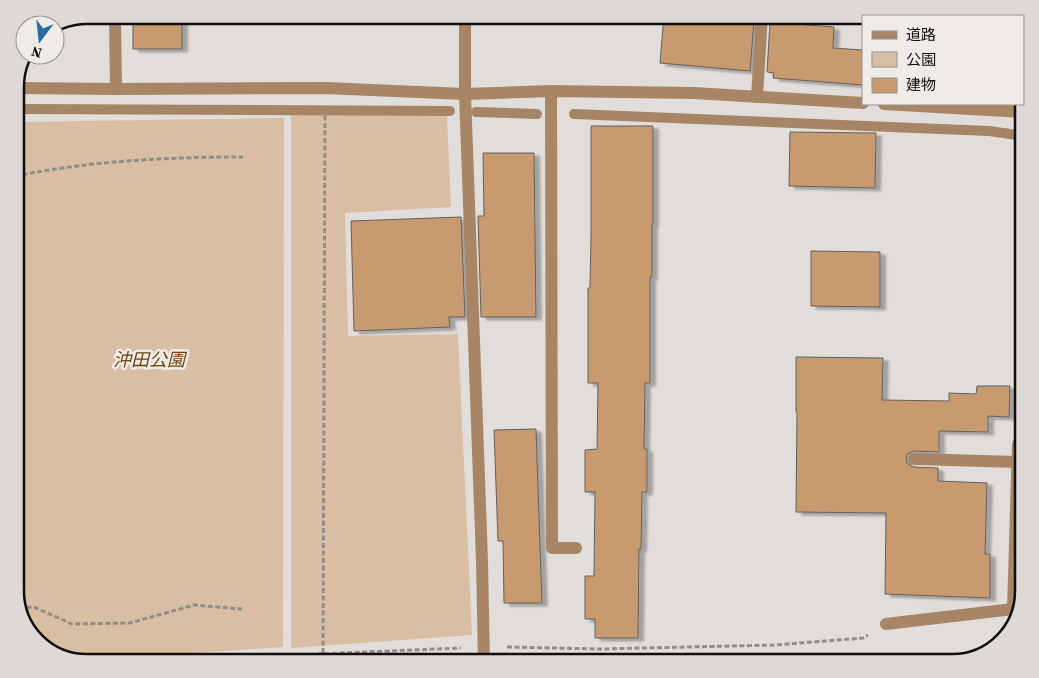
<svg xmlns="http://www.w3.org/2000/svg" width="1039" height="678" viewBox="0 0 1039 678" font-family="'Source Serif 4','Noto Sans JP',serif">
<defs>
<filter id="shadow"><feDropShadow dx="5.5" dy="3" stdDeviation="1" flood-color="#0004"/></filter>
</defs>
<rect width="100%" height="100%" fill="#e0ddda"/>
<g fill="#dabea3">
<polygon points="291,114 447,116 451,207 345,213 348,336 458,334 472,635 291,648"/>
<polygon points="284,118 283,647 109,659 69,658 47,651 25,627 15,596 15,122"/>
</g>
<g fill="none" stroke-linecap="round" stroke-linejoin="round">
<g stroke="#a58566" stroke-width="10">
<polyline points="15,109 450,111"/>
<polyline points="476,112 537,114"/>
<polyline points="574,114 989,131 1024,136"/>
</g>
</g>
<g fill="#c79a6f" stroke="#63605d" filter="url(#shadow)">
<rect x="133" y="15" width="49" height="34"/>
<polygon points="664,15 747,15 747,20 754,21 750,71 660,63"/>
<polygon points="770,22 834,27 833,48 863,50 863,85 773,78 774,73 767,72"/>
<polygon points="591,126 653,126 653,224 652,224 652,277 650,277 650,383 645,383 644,449 647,449 647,492 642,492 641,549 639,549 638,638 595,638 595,619 585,619 585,576 594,576 595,492 585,492 585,450 597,449 598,383 588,383 588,288 590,288 591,235"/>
<polygon points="790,132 876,133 875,188 789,186"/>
<polygon points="483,153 534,153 536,317 481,317 478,216 484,216"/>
<polygon points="461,217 465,317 449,317 450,327 354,331 351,221"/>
<polygon points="811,251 880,252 880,307 811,306"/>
<polygon points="796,357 883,358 882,400 949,401 949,393 976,394 977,386 1010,386 1009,417 988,416 988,432 939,431 939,452 914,451 907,454 906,458 907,463 913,467 938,468 938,481 987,483 985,554 990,554 990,598 885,594 886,513 796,512 797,412 796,412"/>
<polygon points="536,429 542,603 504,603 503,541 498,541 494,430"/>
</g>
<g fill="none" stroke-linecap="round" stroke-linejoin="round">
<g stroke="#8f8d8b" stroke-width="3" stroke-dasharray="5 2.5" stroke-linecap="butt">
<path d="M15 176C91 161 166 157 243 157"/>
<polyline points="1018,421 1019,135"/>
<polyline points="19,608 34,607 72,624 130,623 194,605 242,609"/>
<polyline points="507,647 600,649 775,645 863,638 868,635"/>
<polyline points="323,653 325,111"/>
<polyline points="175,663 246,657 461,648"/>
</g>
<g stroke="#a88665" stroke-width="12">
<polyline points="115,15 116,89"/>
<polyline points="465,15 465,94 482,561 484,663"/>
<polyline points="919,16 919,15"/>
<polyline points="15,88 116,89 325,88 465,94 551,91 694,93 863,103"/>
<polyline points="551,91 552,548 576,548"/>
<polyline points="757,97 762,15"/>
<polyline points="884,104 1024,112"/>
<polyline points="914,459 1017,462"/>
<polyline points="886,624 1013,609 1018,444 1024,444"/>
</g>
</g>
<g text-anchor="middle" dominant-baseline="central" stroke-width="5" stroke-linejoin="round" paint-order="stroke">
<g font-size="18" font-style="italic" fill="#6f430e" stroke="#eeebe8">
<text x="149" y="359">沖田公園</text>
</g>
</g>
<path d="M0 0H1039V678H0ZM87 24H952A63 63 0 0 1 1015 87V591A63 63 0 0 1 952 654H87A63 63 0 0 1 24 591V87A63 63 0 0 1 87 24Z" fill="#dcd9d7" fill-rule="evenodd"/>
<path fill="none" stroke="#100f0e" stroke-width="2.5" d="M87 24H952A63 63 0 0 1 1015 87V591A63 63 0 0 1 952 654H87A63 63 0 0 1 24 591V87A63 63 0 0 1 87 24Z"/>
<rect x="862" y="15" width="162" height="90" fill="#eeebe8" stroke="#959391"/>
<rect x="872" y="31" width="25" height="8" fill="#a88665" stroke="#959391"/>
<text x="906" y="40" font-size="15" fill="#100f0e">道路</text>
<rect x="872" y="52" width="25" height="15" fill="#dabea3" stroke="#959391"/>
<text x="906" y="65" font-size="15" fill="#100f0e">公園</text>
<rect x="872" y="78" width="25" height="15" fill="#c79a6f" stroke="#959391"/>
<text x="906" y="90" font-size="15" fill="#100f0e">建物</text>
<g transform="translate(40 40) rotate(195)"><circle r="24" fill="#eeebe8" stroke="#959391"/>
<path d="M0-4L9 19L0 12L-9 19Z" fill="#286da2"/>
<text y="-8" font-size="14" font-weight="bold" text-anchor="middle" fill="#100f0e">N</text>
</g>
</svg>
